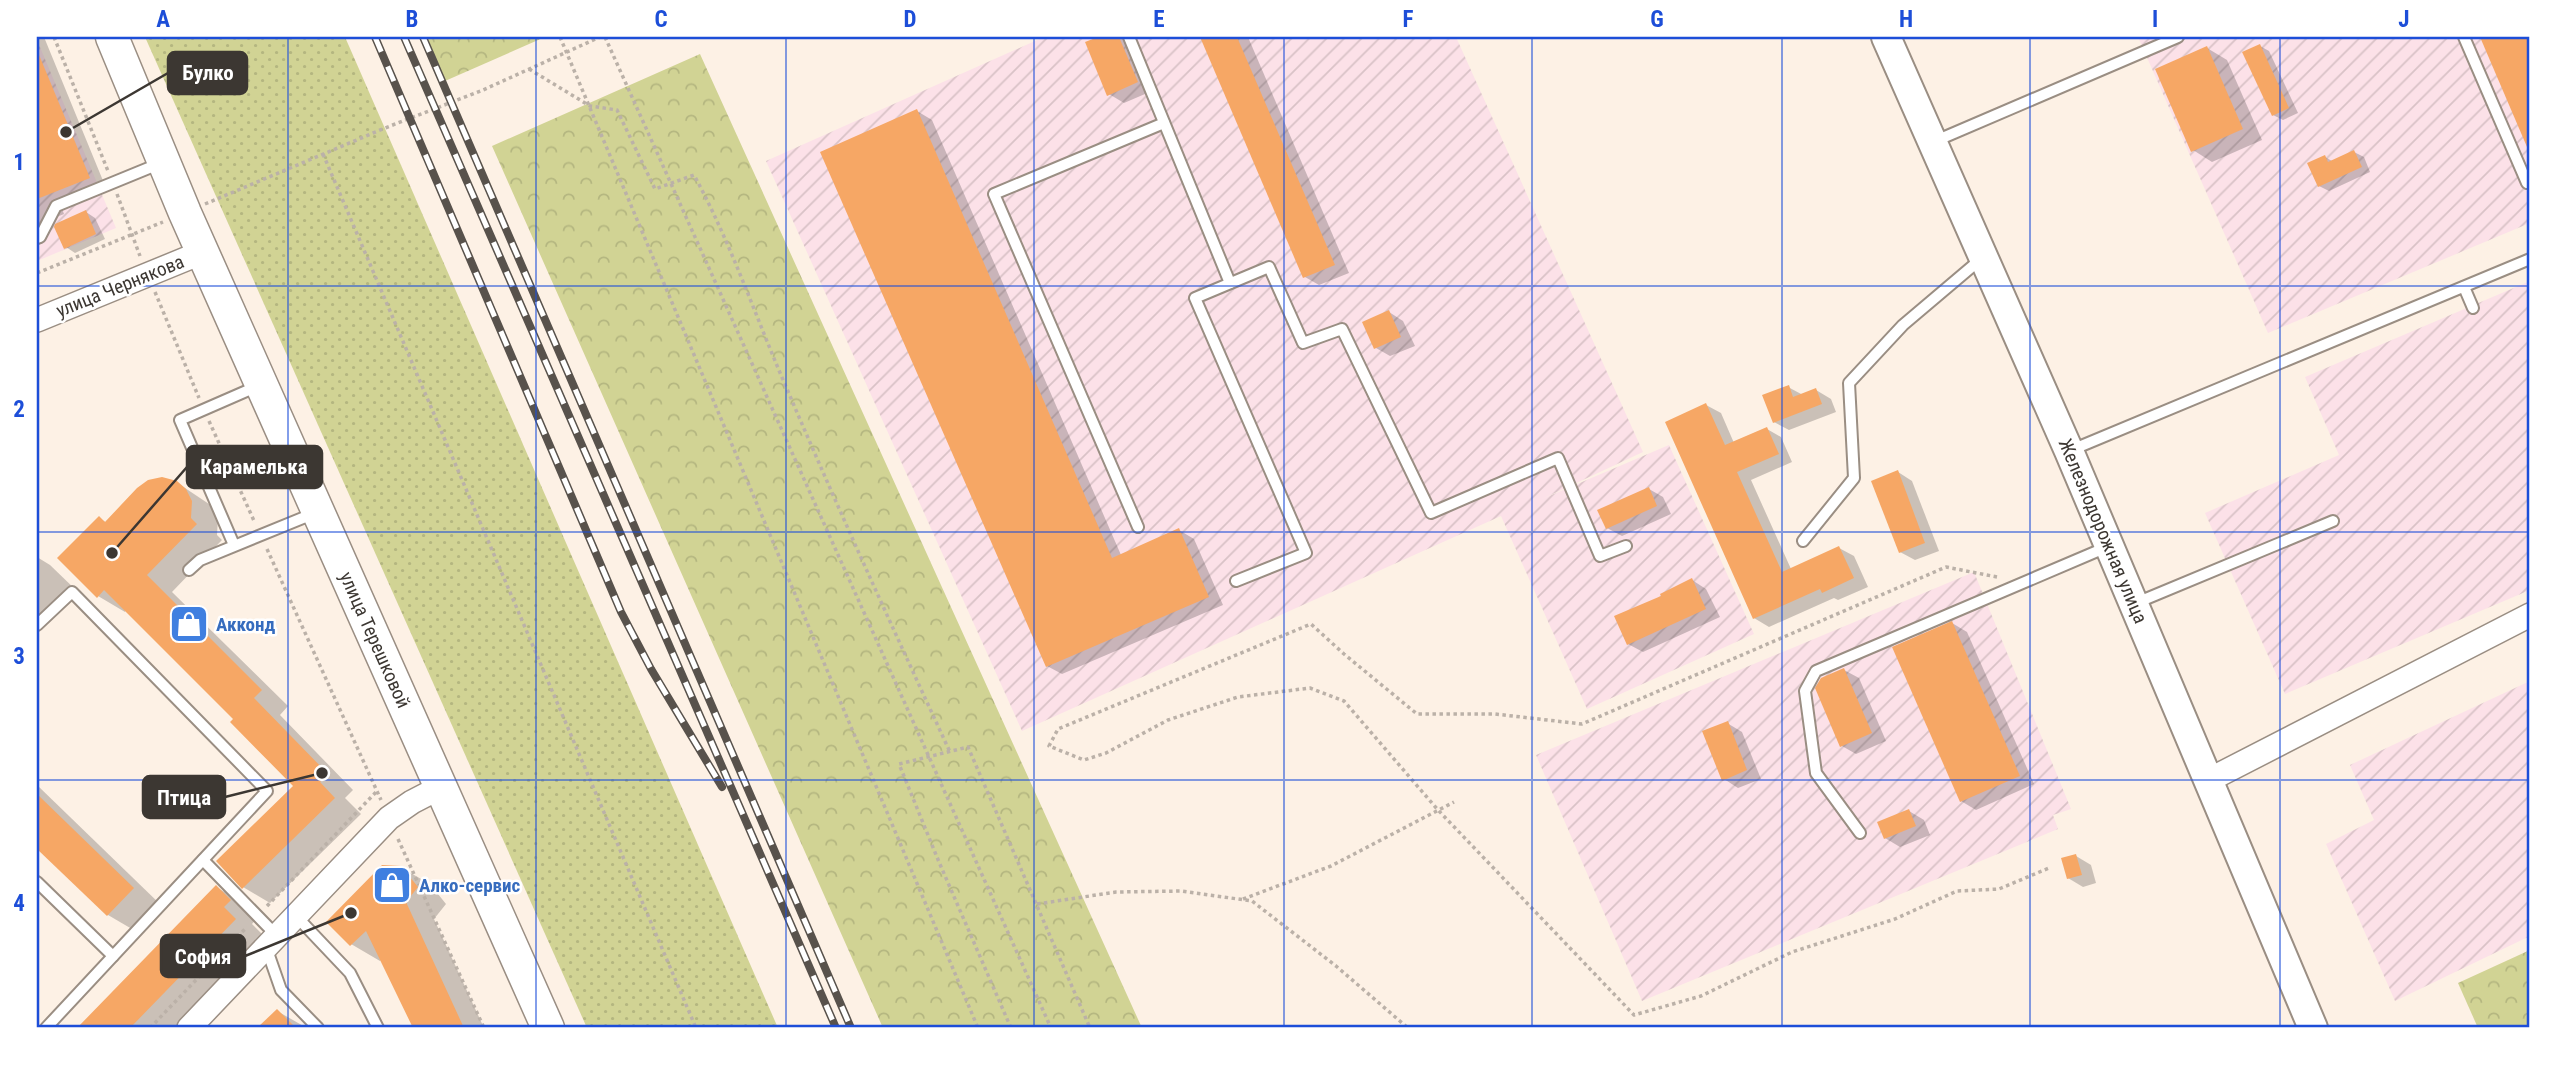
<svg xmlns="http://www.w3.org/2000/svg" width="2567" height="1065" viewBox="0 0 2567 1065" font-family="'Roboto Condensed',sans-serif">
<defs>
<pattern id="industrial-furrows" width="10" height="10" patternUnits="userSpaceOnUse" patternTransform="scale(1.75)"><rect width="10" height="10" fill="#fce1e8"/><path d="M-1 1l2-2M0 10L10 0M9 11l2-2" fill="none" stroke="#d9c2c7"/></pattern>
<pattern id="grass-dots" width="8" height="8" patternUnits="userSpaceOnUse" patternTransform="scale(1.75)"><rect width="8" height="8" fill="#d1d394"/><path d="M2 2h.1M6 6h.1" fill="none" stroke="#b4b680" stroke-width="1.8" stroke-linecap="round"/></pattern>
<pattern id="forest-crowns" width="20" height="18" patternUnits="userSpaceOnUse" patternTransform="scale(1.75)"><rect width="20" height="18" fill="#d1d394"/><path d="M2 6a3 3 0 1 1 6 0M12 15a3 3 0 1 1 6 0" fill="none" stroke="#b4b680"/></pattern>
</defs>
<rect width="100%" height="100%" fill="#fdf1e5"/>
<g fill="url(#industrial-furrows)">
<polygon points="1044,37 1456,37 1643,452 1542,499 1669,445 1754,634 1587,709 1501,516 1022,731 766,161"/>
<polygon points="2138,37 2530,37 2530,223 2268,333"/>
<polygon points="37,40 116,228 37,261"/>
<polygon points="2530,281 2530,590 2285,694 2205,513 2339,455 2305,377"/>
<polygon points="1974,572 2071,809 2053,815 2058,829 1642,1001 1536,755"/>
<polygon points="2530,681 2530,936 2395,1001 2326,844 2374,820 2350,765"/>
</g>
<polygon fill="url(#grass-dots)" points="145,37 345,37 778,1028 587,1028"/>
<g fill="url(#forest-crowns)">
<polygon points="427,37 545,37 445,81"/>
<polygon points="700,54 1083,898 1142,1028 883,1028 492,146"/>
<polygon points="2530,950 2530,1028 2478,1028 2458,983"/>
</g>
<g fill="#0003">
<polygon points="37,37 44,37 106,188 61,206 64,214 37,225"/>
<polygon points="1102,37 1125,37 1152,91 1124,103 1109,94 1087,43"/>
<polygon points="1202,37 1248,37 1349,273 1319,285 1305,277"/>
<polygon points="2486,37 2530,37 2530,150 2482,38"/>
<polygon points="2260,46 2269,51 2298,113 2283,120 2273,115"/>
<polygon points="2207,48 2227,60 2262,140 2212,162 2193,150"/>
<polygon points="917,111 932,120 1121,555 1179,530 1194,539 1223,605 1062,674 1047,666"/>
<polygon points="2354,152 2364,157 2370,172 2329,191 2319,186 2325,157 2332,161"/>
<polygon points="86,212 95,218 105,239 75,253 66,247"/>
<polygon points="1389,312 1403,321 1415,346 1390,356 1376,348"/>
<polygon points="1788,387 1803,395 1816,390 1831,399 1836,412 1789,430 1774,422"/>
<polygon points="1706,405 1721,413 1734,443 1767,429 1781,437 1792,462 1751,480 1791,569 1839,548 1854,556 1868,587 1838,600 1834,598 1769,627 1754,618"/>
<polygon points="1898,472 1912,481 1939,551 1915,560 1900,552"/>
<polygon points="176,482 212,506 218,518 217,535 222,540 172,592 288,706 280,715 353,790 345,798 361,814 270,903 243,887 295,786 236,719 126,610 125,612 98,596 99,518 107,523"/>
<polygon points="1649,489 1663,497 1671,514 1622,536 1607,528"/>
<polygon points="37,557 50,565 78,592 37,633"/>
<polygon points="1692,580 1706,589 1720,617 1643,652 1628,644 1663,597"/>
<polygon points="1952,623 1967,632 2034,784 1976,810 1961,801"/>
<polygon points="1844,670 1859,678 1886,741 1856,754 1842,746"/>
<polygon points="1727,723 1742,732 1761,779 1738,788 1724,779"/>
<polygon points="37,785 162,906 137,932 108,915 37,846"/>
<polygon points="1909,811 1924,820 1930,835 1900,847 1885,838"/>
<polygon points="2076,856 2091,865 2096,883 2083,887 2068,878"/>
<polygon points="400,867 430,884 446,904 434,919 484,1028 415,1028 382,959 380,961 351,944"/>
<polygon points="216,887 245,904 258,917 252,924 264,936 174,1028 80,1028"/>
<polygon points="277,1011 307,1028 260,1028"/>
</g>
<g fill="#f6a765">
<polygon points="1098,37 1119,37 1138,82 1107,96 1085,42"/>
<polygon points="1200,37 1237,37 1335,265 1303,278"/>
<polygon points="2480,37 2530,37 2530,154"/>
<polygon points="2260,44 2289,108 2272,116 2242,52"/>
<polygon points="2207,46 2243,129 2191,152 2155,69"/>
<polygon points="37,50 90,178 37,199"/>
<polygon points="917,109 1112,558 1179,528 1209,597 1046,667 820,152"/>
<polygon points="2354,150 2362,167 2318,187 2307,163 2325,155 2328,162"/>
<polygon points="86,210 96,234 64,249 54,227 55,224"/>
<polygon points="1389,310 1401,337 1374,349 1362,322"/>
<polygon points="1789,385 1793,397 1816,388 1822,404 1773,423 1762,395"/>
<polygon points="1706,403 1725,445 1767,427 1779,454 1737,472 1782,572 1839,546 1854,578 1822,593 1820,589 1753,619 1665,422"/>
<polygon points="1898,470 1925,543 1899,553 1871,481"/>
<polygon points="162,477 177,481 186,489 192,501 191,518 197,524 147,575 262,690 254,698 328,774 320,782 335,798 242,889 216,861 293,786 230,722 233,719 104,590 97,598 57,558 99,516 105,522 137,488 148,480"/>
<polygon points="1649,487 1657,506 1606,529 1597,510"/>
<polygon points="1692,578 1706,609 1627,645 1614,616 1661,596 1660,594"/>
<polygon points="1952,621 2020,776 1960,802 1892,647"/>
<polygon points="1844,668 1872,733 1840,747 1815,688 1821,678"/>
<polygon points="1728,721 1747,770 1722,781 1702,731"/>
<polygon points="37,794 134,888 107,916 37,849"/>
<polygon points="1909,809 1916,826 1884,839 1877,822"/>
<polygon points="2076,854 2082,875 2067,879 2061,858"/>
<polygon points="382,865 401,866 418,887 406,902 464,1028 413,1028 366,931 350,946 326,922"/>
<polygon points="216,885 231,900 224,907 236,919 130,1028 77,1028"/>
<polygon points="277,1009 296,1028 257,1028"/>
</g>
<g fill="none" stroke-linecap="round" stroke-linejoin="round">
<g stroke="#9a8e83" stroke-width="14">
<g id="service">
<polyline points="1129,37 1230,283"/>
<polyline points="2464,37 2527,183 2530,181"/>
<polyline points="1933,142 2178,37"/>
<polyline points="37,238 40,237 56,206 161,163"/>
<polyline points="2464,287 2473,308"/>
<polyline points="2069,451 2530,259"/>
<polyline points="1138,527 994,194 1164,123"/>
<polyline points="1803,541 1854,478 1849,383 1903,325 1981,259"/>
<polyline points="234,545 180,420 258,386"/>
<polyline points="189,570 200,560 315,513"/>
<polyline points="1236,581 1306,553 1195,298 1269,267 1303,343 1342,329 1431,513 1558,458 1600,556 1626,546"/>
<polyline points="2136,603 2333,521"/>
<polyline points="37,625 72,592 267,791 46,1028"/>
<polyline points="1860,833 1816,773 1805,691 1816,671 2107,547"/>
<polyline points="203,860 277,936"/>
<polyline points="37,882 113,956"/>
<polyline points="296,916 350,973 378,1028"/>
<polyline points="266,947 281,990 318,1028"/>
</g>
</g>
<g stroke="#9a8e83" stroke-width="26">
<g id="minor">
<polyline points="37,320 203,252"/>
<polyline points="2207,781 2530,615"/>
<polyline points="189,1028 389,818 412,802 441,787"/>
</g>
</g>
<g stroke="#9a8e83" stroke-width="32">
<polyline id="tertiary" points="1886,37 2069,451 2313,1028"/>
</g>
<g stroke="#9a8e83" stroke-width="35">
<polyline id="secondary" points="112,37 185,213 548,1028"/>
</g>
<g stroke="#bbb1a8" stroke-width="3.5" stroke-dasharray="3.5 3.5" stroke-linecap="butt">
<polyline points="54,37 108,171"/>
<polyline points="560,37 978,1028"/>
<polyline points="605,37 1051,1028"/>
<path d="M529 69 590 106 617 110 655 189 694 175C731 243 756 318 787 389 839 511 894 631 950 752"/>
<polyline points="323,154 696,1028"/>
<polyline points="117,194 140,256"/>
<polyline points="205,204 385,128 483,90 600,37"/>
<polyline points="37,273 163,222"/>
<polyline points="155,292 199,398"/>
<polyline points="209,421 255,523"/>
<polyline points="267,549 381,800"/>
<polyline points="1997,577 1946,567 1582,724 1495,714 1417,714 1344,654 1311,624 1058,729 1049,746 1084,760 1106,753 1168,720 1238,697 1310,688 1344,701 1438,810 1634,1015 1701,996 1792,952 1895,919 1957,891 1999,889 2049,868"/>
<polyline points="398,839 484,1028"/>
<polyline points="1243,899 1331,866 1454,802"/>
<polyline points="1037,904 1116,892 1181,891 1252,901 1336,966 1408,1028"/>
<polyline points="267,906 377,791"/>
<polyline points="150,1028 247,927"/>
<polyline points="1011,1028 939,862 899,764 968,747 1090,1028"/>
</g>
<use href="#service" stroke="#fff" stroke-width="10"/>
<use href="#minor" stroke="#fff" stroke-width="23"/>
<use href="#tertiary" stroke="#fff" stroke-width="28"/>
<use href="#secondary" stroke="#fff" stroke-width="32"/>
<g stroke="#58524c" stroke-width="8">
<g id="rail">
<polyline points="375,37 621,612 651,669 722,787"/>
<polyline points="404,37 836,1028"/>
<polyline points="423,37 851,1028"/>
</g>
</g>
<use href="#rail" stroke="#fff" stroke-width="5" stroke-dasharray="16" stroke-linecap="butt"/>
</g>
<path fill="none" stroke="#1d4ed8" stroke-width="2" stroke-opacity="0.55" d="M288 37V1028M536 37V1028M786 37V1028M1034 37V1028M1284 37V1028M1532 37V1028M1782 37V1028M2030 37V1028M2280 37V1028M37 286H2530M37 532H2530M37 780H2530"/>
<defs>
<g id="shop-square" transform="scale(2.0125)"><rect x="-9" y="-9" width="18" height="18" rx="4" fill="#3f7fe0" stroke="#fff"/><path d="M-5-2.5h2.3a2.7 3.5 0 0 1 5.4 0H5L5.5 6h-11ZM-1.5-2.5h3a1.5 2.3 0 0 0-3 0Z" fill="#fff"/></g>
</defs>
<g fill-rule="evenodd">
<use href="#shop-square" x="189" y="624"/>
<use href="#shop-square" x="392" y="885"/>
</g>
<g text-anchor="middle" dominant-baseline="central" stroke-width="5" stroke-linejoin="round" paint-order="stroke">
<g font-size="19" fill="#3c3732" stroke="#fff">
<text transform="translate(120 286) rotate(-22)">улица Чернякова</text>
<text transform="translate(2103 531) rotate(67)">Железнодорожная улица</text>
<text transform="translate(375 640) rotate(66)">улица Терешковой</text>
</g>
<g font-size="19" font-weight="bold" fill="#366cbe" stroke="#fff" text-anchor="start">
<text x="216" y="624">Акконд</text>
<text x="419" y="885">Алко-сервис</text>
</g>
</g>
<path fill="none" stroke="#3c3732" stroke-width="2.5" d="M66 132L168 73M112 553L187 467M322 773L225 797M351 913L245 956"/>
<g fill="#3c3732" stroke="#fff" stroke-width="2.5">
<circle cx="66" cy="132" r="7"/>
<circle cx="112" cy="553" r="7"/>
<circle cx="322" cy="773" r="7"/>
<circle cx="351" cy="913" r="7"/>
</g>
<g fill="#3c3732" stroke="#3c3732" stroke-width="2.5">
<rect x="168" y="52" width="79" height="42" rx="7"/>
<rect x="187" y="446" width="135" height="42" rx="7"/>
<rect x="143" y="776" width="82" height="42" rx="7"/>
<rect x="161" y="935" width="84" height="42" rx="7"/>
</g>
<g font-size="21" text-anchor="middle" font-weight="bold" fill="#fff">
<text x="208" y="80">Булко</text>
<text x="254" y="474">Карамелька</text>
<text x="184" y="805">Птица</text>
<text x="203" y="964">София</text>
</g>
<rect width="2567" height="1065" fill="none" stroke="#ffffff" stroke-width="77"/>
<rect x="38" y="38" width="2490" height="988" fill="none" stroke="#1d4ed8" stroke-width="2.5"/>
<g font-size="23" text-anchor="middle" font-weight="bold" fill="#1d4ed8">
<text x="163" y="27">A</text>
<text x="412" y="27">B</text>
<text x="661" y="27">C</text>
<text x="910" y="27">D</text>
<text x="1159" y="27">E</text>
<text x="1408" y="27">F</text>
<text x="1657" y="27">G</text>
<text x="1906" y="27">H</text>
<text x="2155" y="27">I</text>
<text x="2404" y="27">J</text>
<text x="19" y="170">1</text>
<text x="19" y="417">2</text>
<text x="19" y="664">3</text>
<text x="19" y="911">4</text>
</g>
</svg>
